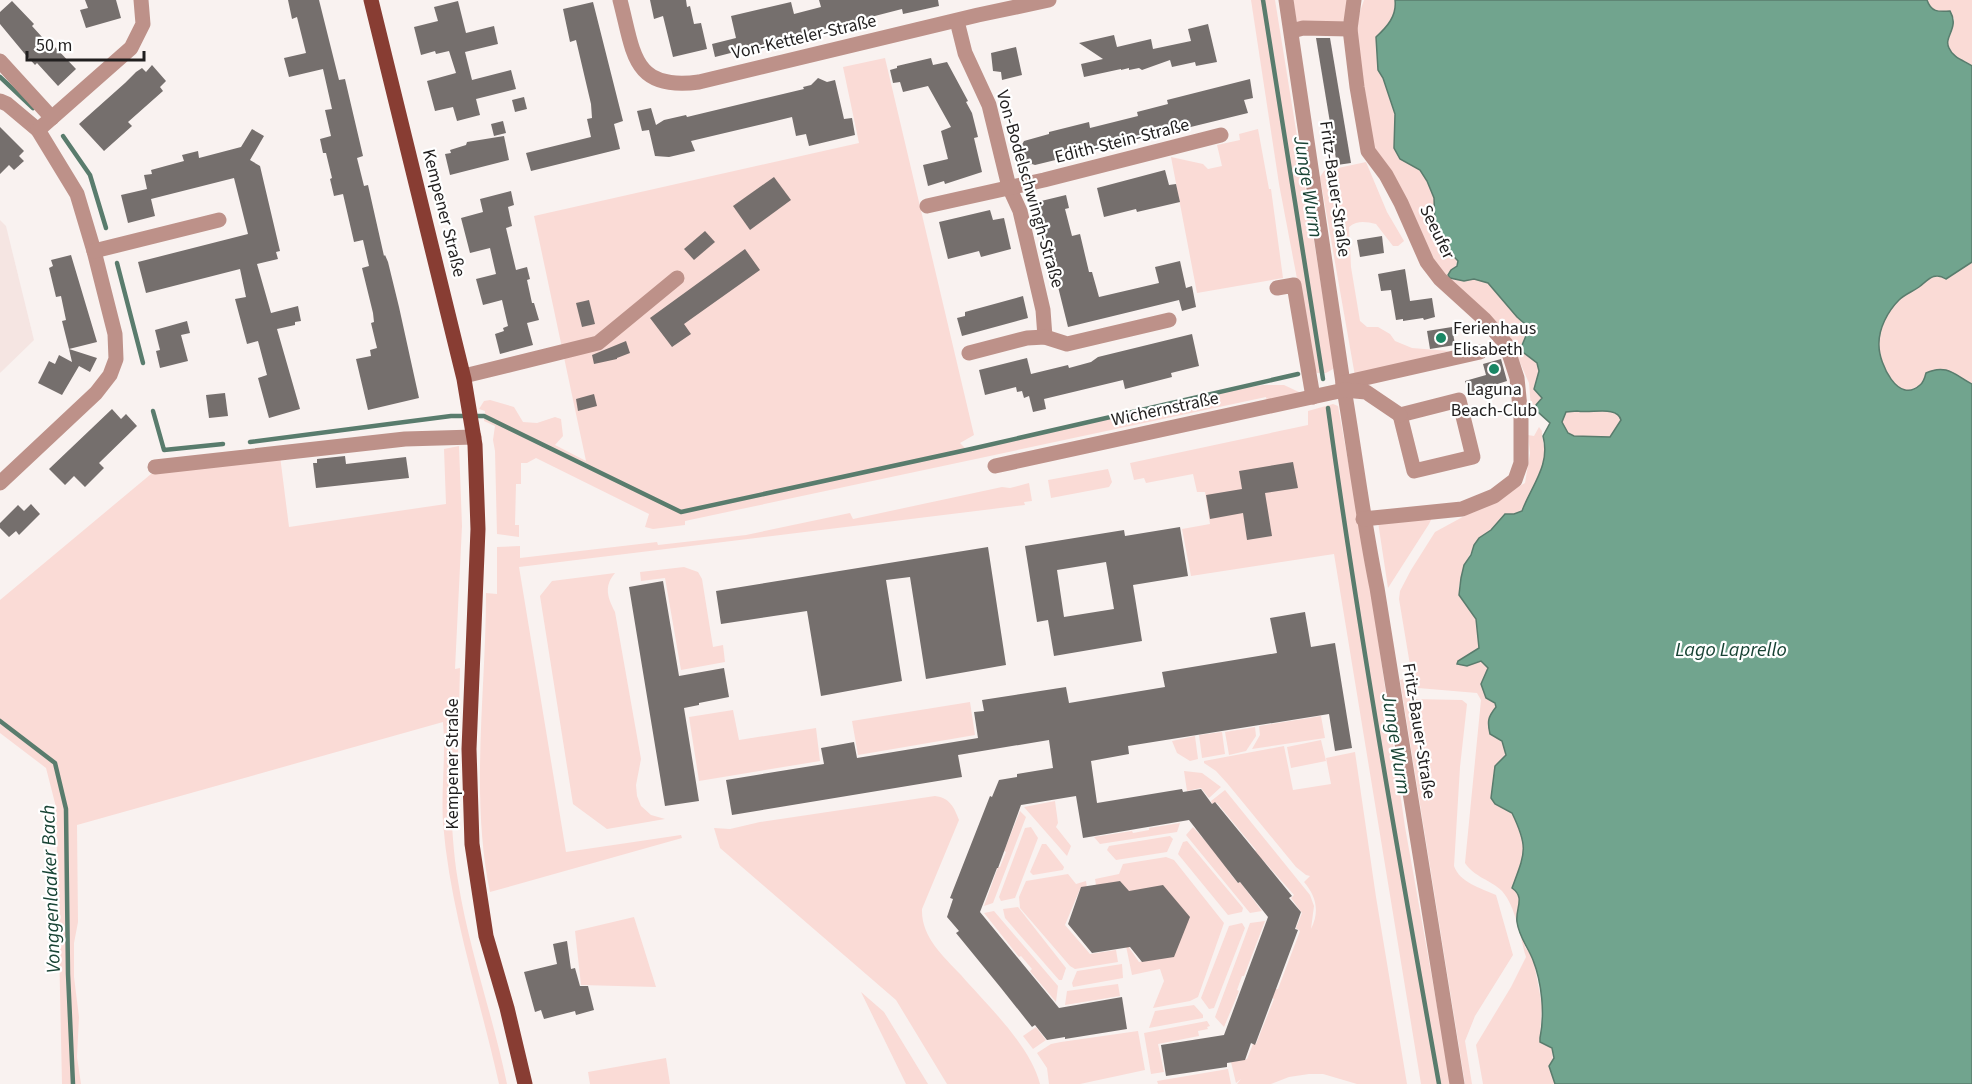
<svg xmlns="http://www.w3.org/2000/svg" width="1972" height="1084" viewBox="0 0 1972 1084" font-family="'Source Sans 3',sans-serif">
<rect width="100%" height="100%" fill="#f9f2f0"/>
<polygon fill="#f5e5e2" points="0,220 6,226 34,340 0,373"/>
<g fill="#fadbd6">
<polygon points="1251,0 1275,0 1334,365 1333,369 1326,373 1317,373 1314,368 1279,184"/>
<polygon points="1293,0 1350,0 1350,7 1343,22 1297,24"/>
<path d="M1364 0H1395C1397 16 1387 27 1376 37L1378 70 1383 78 1395 114 1394 148 1400 159 1420 170 1427 181 1434 198 1445 246 1458 261 1450 278C1460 280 1480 278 1488 283 1493 287 1526 326 1528 331L1522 343 1523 351C1527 355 1533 357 1536 361 1543 371 1534 381 1535 391L1541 394 1543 399 1536 405 1538 412 1531 408 1529 383 1518 358 1435 265 1373 146 1355 26Z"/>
<path d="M1927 0H1972V66C1963 59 1943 53 1949 38 1952 31 1954 26 1954 18 1943 14 1931 12 1927 0Z"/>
<polygon points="885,58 974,435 960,443 966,449 1064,429 1190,397 1263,385 1284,385 1301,393 1267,401 1266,397 685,521 685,525 653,529 645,527 649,514 536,458 527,463 521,463 521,484 516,484 515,525 519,525 519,537 497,534 495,451 493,440 495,426 484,421 485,411 479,409 484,401 490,400 514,407 523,422 537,423 555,417 561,419 563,436 555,445 586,461 534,216 859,143 843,67"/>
<polygon points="1258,129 1269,189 1271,189 1283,278 1197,293 1171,157 1203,164 1208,169 1222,166 1217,145 1240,140 1239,134"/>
<path d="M1366 162 1387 212 1404 241 1398 246H1393L1376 224C1366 222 1358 220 1349 227L1351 267 1360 321 1367 327H1378L1390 334 1395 341 1412 348 1449 351 1355 376 1320 177 1324 171Z"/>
<path d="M1972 262V384L1965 379 1920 385 1907 391C1896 387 1893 381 1887 372 1872 350 1880 317 1899 300 1905 294 1912 292 1919 287 1929 280 1934 271 1946 279Z"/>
<polygon points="1333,404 1338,406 1369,576 1405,827 1451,1084 1421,1084 1334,554 1191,576 1182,529 1210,524 1205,492 1197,492 1193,474 1146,483 1144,478 1134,480 1130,463 1308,425 1308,411"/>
<path d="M1577 411C1591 414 1617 405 1621 420L1610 438 1574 436 1568 433 1562 422 1566 412Z"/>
<path d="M1539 427 1542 431C1541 438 1546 447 1544 458 1541 478 1529 493 1522 511L1514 514 1479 538 1464 565 1459 587 1462 600 1476 619 1479 648 1458 661 1457 663 1467 666 1481 661 1489 668 1484 692 1486 698 1495 703 1506 755 1495 766 1491 798 1499 806 1512 813C1529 849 1525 852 1512 888L1518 892 1521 899 1525 947 1533 958 1542 1005 1540 1038V1042L1552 1048C1554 1060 1550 1074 1555 1084H1483L1476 1045 1511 987 1526 957C1520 937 1516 907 1502 891 1491 880 1474 877 1465 863L1481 700 1477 693 1418 688 1413 683 1399 599 1400 591 1411 570 1435 532 1525 483 1530 453 1528 435 1534 436Z"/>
<path d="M459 446 462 526 455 669 460 668 457 788 450 794C452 823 453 852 458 881 469 950 493 1016 507 1084H499C480 998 450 911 443 823 441 789 446 755 443 722L77 825 78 922 74 943V977L79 1017 77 1057 81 1084H62L56 807 46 768 0 733V600L151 474 175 468 280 456 289 527 446 504 444 449Z"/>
<polygon points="1108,469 1112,482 1109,487 1051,498 1048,480"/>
<path d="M1029 483 1032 501 1024 502 1025 505 519 567 566 852 681 835 682 838 490 892C470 795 486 692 486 593L497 594V547L520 546V558L657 542 658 545 746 535 850 513 853 519 1002 487 1010 488Z"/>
<polygon points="1430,516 1431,520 1429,524 1388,588 1378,522"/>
<polygon points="684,567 698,572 702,579 713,647 723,645 725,662 681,670 665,578 641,581 640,572"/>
<path d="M615 573C604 586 607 597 615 612L641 759 636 785 637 796 641 806 651 815 665 819 607 829 573 804 540 596 552 581Z"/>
<path d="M1403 679 1408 696 1411 699 1462 700 1467 704 1460 767 1454 866C1460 883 1481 888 1496 895L1513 955 1475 1016 1465 1041 1472 1084H1465L1400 680Z"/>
<polygon points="970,702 975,735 858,755 852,721"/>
<polygon points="733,710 739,740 816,728 820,761 699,781 689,717"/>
<polygon points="1321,716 1325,738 1252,749 1260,735 1259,726"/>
<polygon points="1255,727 1256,736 1246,751 1229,755 1225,732"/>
<polygon points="1222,732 1225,754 1202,758 1199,735"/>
<polygon points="1195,736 1198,759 1190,761 1177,753 1172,741"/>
<polygon points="1321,740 1326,761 1291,768 1287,747"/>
<path d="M1284 746 1293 790 1331 784 1326 758 1355 752 1376 897 1407 1084H1357L1323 1074H1309L1289 1077 1271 1084H1237L1241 1079 1236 1083 1231 1062 1247 1059 1253 1044H1256L1274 999 1271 997 1274 989H1278L1300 931 1296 928 1302 913 1291 898 1294 895 1262 859 1259 860 1253 853 1256 850 1217 803 1213 805 1211 801 1225 790 1310 895 1314 906 1311 929C1320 911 1316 896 1304 882L1310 876 1306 875 1296 867 1227 783 1216 771 1204 763V761Z"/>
<polygon points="1184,771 1202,773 1221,787 1209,798 1201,788 1187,791"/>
<path d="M935 796C950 798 954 807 959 820L922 909C921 937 943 956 961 975 987 1005 1030 1045 1040 1084H947L896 1000 720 848 714 828 730 829 760 822Z"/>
<polygon points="1055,801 1058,823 1056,827 1071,846 1067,856 1024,807"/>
<polygon points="1020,811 1026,817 993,903 984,906 998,867 1000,867 1006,852 1004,851"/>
<polygon points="1180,823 1177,832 1100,844 1094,837 1132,831 1133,833 1149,830 1149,828"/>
<polygon points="1031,827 1038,838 1015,898 1001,901 999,897 1025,828"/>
<polygon points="1193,827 1230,869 1228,871 1238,883 1240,882 1262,911 1250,913 1186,835"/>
<polygon points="1170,836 1173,839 1167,852 1116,860 1107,850 1109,846"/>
<polygon points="1187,841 1243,908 1242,912 1228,915 1178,854 1183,842"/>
<polygon points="1042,844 1046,844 1064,867 1063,870 1033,875 1030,872"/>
<polygon points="1166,857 1174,860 1224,923 1198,997 1190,1001 1153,1008 1164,981 1160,969 1132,975 1126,946 1128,946 1139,962 1172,956 1127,891 1096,885 1095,879 1119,874 1123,864"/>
<polygon points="1068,874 1076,884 1086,881 1087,888 1080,889 1065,925 1090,954 1116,950 1118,962 1075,969 1070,966 1020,908 1019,897 1026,881"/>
<polygon points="1018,907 1066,968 1062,980 1059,980 1005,918 1003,909"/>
<polygon points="994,911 1058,986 1056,1002 1030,971 1032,969 1021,956 1019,957 984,913"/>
<polygon points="634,917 656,987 581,985 575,931"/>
<polygon points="1265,921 1244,976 1242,976 1237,990 1239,991 1224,1027 1215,1017 1250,923"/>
<polygon points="1242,923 1245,928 1214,1008 1209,1009 1201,998 1229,926"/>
<polygon points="1122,964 1123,978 1073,987 1072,983 1077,971"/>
<polygon points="1118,984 1120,996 1065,1005 1067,991"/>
<polygon points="861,992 884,1012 928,1084 906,1084"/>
<polygon points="1194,1005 1203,1015 1203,1018 1149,1028 1155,1011"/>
<polygon points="1207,1021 1210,1026 1207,1027 1208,1029 1198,1031 1199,1036 1158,1044 1164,1072 1151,1074 1144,1033"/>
<polygon points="1036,1027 1046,1040 1033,1049 1023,1036"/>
<polygon points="1138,1031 1145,1070 1080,1084 1049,1084 1047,1068 1037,1053 1051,1044 1061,1042"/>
<polygon points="666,1058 670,1084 590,1084 588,1072"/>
<polygon points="1228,1069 1231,1084 1158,1084 1157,1081"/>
</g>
<path fill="#71a48e" stroke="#597c6d" stroke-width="1.5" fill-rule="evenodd" d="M1395 0H1927C1931 12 1938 12 1950 11 1960 28 1943 37 1949 48 1953 58 1965 61 1972 66V262L1946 279C1934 271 1928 280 1919 287 1912 292 1905 294 1899 300 1888 311 1878 329 1879 346 1879 363 1898 405 1920 385 1923 383 1925 377 1926 373 1947 363 1956 376 1972 384V1084H1555L1549 1066 1554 1058 1552 1048 1540 1042V1038C1545 1014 1542 983 1533 960 1528 947 1519 937 1517 922 1515 908 1526 898 1512 888 1525 853 1529 848 1512 813L1495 804 1491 798 1495 766 1506 755 1502 741 1490 734C1487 721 1488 717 1496 707L1495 703 1486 698 1481 684 1488 668 1481 661 1467 666 1457 664 1458 661 1479 648 1476 619 1459 595 1461 578 1464 565 1471 555 1474 545 1479 538 1491 530 1505 514H1514L1522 511C1531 486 1551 465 1543 436L1550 423 1538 412 1536 405 1542 398 1534 389 1539 371 1537 363 1520 350 1528 331 1525 324 1517 317 1488 283 1474 279 1464 281 1450 278 1448 275 1451 270 1457 266 1458 261 1445 247 1435 224 1434 198 1427 181 1420 170 1400 159 1394 148 1395 114 1383 78 1378 70 1376 37C1387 27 1397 16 1395 0ZM1577 411C1591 414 1617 405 1621 420L1610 437 1574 436 1568 433 1562 422 1566 412Z"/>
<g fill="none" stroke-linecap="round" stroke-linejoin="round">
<g stroke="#597c6d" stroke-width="4.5">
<polyline points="1263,0 1323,379"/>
<polyline points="0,77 33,108"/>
<polyline points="63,136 90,175 106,228"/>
<polyline points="117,263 143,363"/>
<path d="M1328 408C1359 634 1399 859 1439 1084"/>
<polyline points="153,411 164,450 223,444"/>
<polyline points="250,442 451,416 484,416 681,512 971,449 1298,374"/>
<polyline points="0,721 55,763 66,809 68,974 73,1084"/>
</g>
</g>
<g fill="#756f6d" fill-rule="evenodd">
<polygon points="85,0 116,0 121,18 86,28 80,10 88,8"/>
<polygon points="288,0 319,0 339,80 345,79 363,156 357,158 364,186 368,185 384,256 385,255 388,262 399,307 419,398 368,410 356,359 371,356 370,350 377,348 371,323 374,322 373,313 362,268 369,266 363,240 354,242 343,194 334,196 330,179 332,178 326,153 323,153 320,139 331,136 325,110 332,109 323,69 289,77 284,58 306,53 297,17 292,19"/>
<polygon points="650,0 686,0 687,7 690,6 694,24 701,23 707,49 673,57 663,16 654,19"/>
<polygon points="819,0 938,0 939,6 903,14 902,9 715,57 712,44 736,38 731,16 791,2 794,14 821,7"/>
<polygon points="12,1 34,24 32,26 52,48 54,46 76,69 58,86 37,63 35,65 24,53 0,24 0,12"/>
<polygon points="458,1 466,33 494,26 498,44 465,52 472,80 511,70 516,89 476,99 480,115 457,121 453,107 435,111 427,81 456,73 449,51 436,54 435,51 421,55 414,27 438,21 434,7"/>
<polygon points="593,2 623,121 614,124 620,149 531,171 526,153 591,137 587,119 592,118 591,104 576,40 570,42 563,9"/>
<polygon points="1208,24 1217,62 1196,66 1195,62 1172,67 1170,60 1142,70 1139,68 1129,70 1129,68 1121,70 1121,69 1084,77 1081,64 1103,59 1079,43 1114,35 1117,47 1151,39 1153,49 1191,41 1188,29"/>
<polygon points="1316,38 1330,38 1351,163 1337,165"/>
<polygon points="1016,47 1022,75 1002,80 1001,72 993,71 991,53"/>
<polygon points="931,58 933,65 947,62 968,101 966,102 972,113 978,137 974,138 982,172 945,184 944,181 928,186 923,165 948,159 941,131 951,127 928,86 903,92 900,82 893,83 890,70 897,68 897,66"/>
<polygon points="152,65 166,81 160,87 163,91 128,122 132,126 104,151 79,124 125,83 136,72 142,68 146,72"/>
<polygon points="818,78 827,82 835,80 844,119 852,118 855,135 809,146 806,134 796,136 792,117 691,141 695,151 669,157 655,156 649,130 642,131 637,111 651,108 656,125 664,120 686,115 687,117 804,89 803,87 811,85"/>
<polygon points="1250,79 1253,98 1244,100 1248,113 1035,165 1032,164 1024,166 1022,156 1017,154 1024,141 1049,134 1049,132 1089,122 1090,128 1138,116 1137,112 1168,104 1167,100"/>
<polygon points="524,97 527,109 515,112 512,100"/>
<polygon points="503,121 506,133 494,136 491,124"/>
<polygon points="0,127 24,151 19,156 24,161 14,170 9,165 0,174"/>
<polygon points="252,129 264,136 250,160 260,166 280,251 276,252 278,259 257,264 271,313 298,306 301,321 295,322 295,325 277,329 300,409 269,418 258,378 267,375 258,341 247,344 235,299 246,297 240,269 146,293 138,262 248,234 234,178 151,199 155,216 128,223 121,195 147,189 144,175 152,174 151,170 184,161 182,155 198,151 199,158 241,147"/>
<polygon points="504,136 509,160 450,175 445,154 451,153 450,150 466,145 467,142"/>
<polygon points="1165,170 1169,185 1176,184 1180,202 1137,212 1136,209 1104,217 1097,188"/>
<polygon points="774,177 791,200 750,230 733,206"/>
<polygon points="511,191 514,205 508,207 512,226 506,228 516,270 527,267 530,279 527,280 532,303 534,303 539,320 527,323 533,345 500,354 495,334 504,331 503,328 508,326 502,300 483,305 476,279 496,274 490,248 470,253 461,218 483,212 480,199"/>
<polygon points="1066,195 1069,208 1065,209 1072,236 1080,234 1089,272 1092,272 1099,297 1159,283 1155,267 1180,261 1186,288 1192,286 1196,307 1182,311 1179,300 1068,327 1037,202"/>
<polygon points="990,210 993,220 1004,218 1011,249 981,257 979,251 948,259 939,222"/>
<polygon points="705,231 715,242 694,260 684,249"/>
<polygon points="1382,236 1384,253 1360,257 1357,240"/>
<polygon points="745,249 760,270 684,324 691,334 672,347 650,318"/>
<polygon points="71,255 97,342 69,349 62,321 66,320 61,296 56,297 49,268 53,266 51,260"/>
<polygon points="1405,269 1410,301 1432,298 1435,317 1424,320 1423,318 1403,321 1403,319 1396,320 1391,290 1381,291 1378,274"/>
<polygon points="1023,296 1028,318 962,336 957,318 965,316 965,312"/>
<polygon points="589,300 595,324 582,327 576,303"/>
<polygon points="187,321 190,333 181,335 188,361 160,368 156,351 160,350 155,330"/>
<polygon points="1452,327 1455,345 1430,349 1427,331"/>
<polygon points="1192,334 1199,366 1171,373 1172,377 1125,389 1123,380 1044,399 1046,409 1033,412 1029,396 1024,398 1022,391 1017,392 1016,387 985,395 979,370 1027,358 1031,374 1068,365 1069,368 1091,362 1098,357"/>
<polygon points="626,341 630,353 617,358 617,359 594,364 592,355"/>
<polygon points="69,349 97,358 90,372 79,366 62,395 38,383 49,361 55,364 59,355 72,362"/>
<polygon points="1501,359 1507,381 1491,386 1491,388 1469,394 1465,381 1486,375 1483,364"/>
<polygon points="225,393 228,416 209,418 206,395"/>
<polygon points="594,394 597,406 578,411 576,399"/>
<polygon points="112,409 121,419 126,414 137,426 99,463 104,468 85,487 74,476 65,485 49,469"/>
<polygon points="345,456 346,464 406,457 409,478 316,488 313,463 317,463 317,459"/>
<polygon points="1293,462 1298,488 1265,493 1272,536 1247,540 1243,513 1210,519 1206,495 1242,489 1239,471"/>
<polygon points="31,504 40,514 19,535 16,531 9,537 0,528 0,523 18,505 24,511"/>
<path d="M1180 527 1188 576 1133 585 1142 641 1054 656 1048 620 1037 622 1025 546 1124 530 1125 536ZM1106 562 1114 609 1064 617 1057 570Z"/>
<polygon points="988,547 1006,665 926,679 910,577 886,580 902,681 821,696 807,611 721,624 716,591"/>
<polygon points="663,581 679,676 724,668 729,697 699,703 699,705 684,708 699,801 665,806 629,587"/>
<polygon points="1305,612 1311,647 1335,643 1352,748 1335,751 1329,714 1128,746 1129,754 1091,761 1097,803 1182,789 1183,792 1201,789 1212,804 1215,802 1261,858 1292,896 1289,898 1301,912 1295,929 1298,930 1255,1045 1251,1043 1245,1060 1227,1063 1227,1067 1166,1076 1161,1045 1224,1035 1268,917 1240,882 1238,883 1189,820 1083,838 1076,796 1021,805 998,868 997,868 980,912 1059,1008 1122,997 1127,1029 1065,1039 1065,1037 1047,1040 1035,1025 1032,1027 1001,988 956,933 959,931 947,917 953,899 950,898 990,796 992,797 999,780 1017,777 1017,774 1053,768 1049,740 958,755 962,777 732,815 726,780 824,764 821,748 854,742 857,758 978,738 974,712 984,711 982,700 1066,687 1069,703 1165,687 1162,672 1277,653 1270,618"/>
<polygon points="1120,881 1129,891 1163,885 1190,917 1174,957 1142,962 1130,947 1092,953 1068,924 1081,887"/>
<polygon points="567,941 571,969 575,968 580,986 588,986 594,1010 576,1015 575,1011 544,1019 541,1010 535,1012 524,972 557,964 553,944"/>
</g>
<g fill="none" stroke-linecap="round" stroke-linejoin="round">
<g stroke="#bd9189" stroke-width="15">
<path d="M620 0C634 53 632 91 699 82L978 15 1049 0"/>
<path d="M1286 0 1343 383C1355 452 1363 520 1377 588L1457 1084"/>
<polyline points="1354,0 1350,29 1357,87 1368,151 1386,175 1401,203 1427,262 1440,279 1484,319 1506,344 1517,378 1521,418 1521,463 1515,480 1494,496 1462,509 1363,519"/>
<polyline points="957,21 965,53 989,105 1009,187 1020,211 1043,310 1045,337"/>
<polyline points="1292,31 1303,28 1350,29"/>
<polyline points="0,61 52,118"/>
<polyline points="0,101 7,104 38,130 77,194 94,251 115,334 116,359 110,375 96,393 0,483"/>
<polyline points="38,130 131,48 143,24 141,0"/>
<polyline points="927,206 1044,180 1221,135"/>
<polyline points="94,251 219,220"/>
<polyline points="1277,288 1294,285 1313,397"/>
<polyline points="969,353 1027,338 1045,337 1067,344 1169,320"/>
<polyline points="464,376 598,343 677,278"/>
<polyline points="1343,383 1480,352"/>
<polygon points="1459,400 1473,457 1414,471 1400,415"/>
<polyline points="995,466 1344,390 1366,392 1400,415"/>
<polyline points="155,467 405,439 474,437"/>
</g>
<polyline stroke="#883d33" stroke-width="15" points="371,0 464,379 475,445 478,529 469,749 472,844 486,936 507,1008 525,1084"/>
</g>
<g fill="#1a8765" stroke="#fff" stroke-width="2">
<circle cx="1441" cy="338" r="6"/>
<circle cx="1494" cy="369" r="6"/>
</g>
<g text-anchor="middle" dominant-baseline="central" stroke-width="4.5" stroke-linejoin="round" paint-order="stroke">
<g font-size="18" fill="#211f1f" stroke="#fff">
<text transform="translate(804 37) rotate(-13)">Von-Ketteler-Straße</text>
<text transform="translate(1122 141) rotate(-14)">Edith-Stein-Straße</text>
<text transform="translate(1030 189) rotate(74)">Von-Bodelschwingh-Straße</text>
<text transform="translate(1335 189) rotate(82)">Fritz-Bauer-Straße</text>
<text transform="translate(444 213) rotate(76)">Kempener Straße</text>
<text transform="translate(1437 232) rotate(64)">Seeufer</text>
<text transform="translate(1165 409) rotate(-12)">Wichernstraße</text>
<text transform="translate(1419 731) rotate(81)">Fritz-Bauer-Straße</text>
<text transform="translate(452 764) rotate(-90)">Kempener Straße</text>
</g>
<g font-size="18" fill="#211f1f" stroke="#fff" text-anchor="start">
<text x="1453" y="328">Ferienhaus<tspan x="1453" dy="21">Elisabeth</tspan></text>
<text x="1494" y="389" text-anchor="middle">Laguna<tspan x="1494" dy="21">Beach-Club</tspan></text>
</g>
<g font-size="20" font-style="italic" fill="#184334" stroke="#fff">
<text transform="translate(1308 187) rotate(81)">Junge Wurm</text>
<text x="1731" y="650">Lago Laprello</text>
<text transform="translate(1396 744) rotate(81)">Junge Wurm</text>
<text transform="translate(51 889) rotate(-92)">Vonggenlaaker Bach</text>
</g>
</g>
<path d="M27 51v9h117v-9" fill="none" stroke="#211f1f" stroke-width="3"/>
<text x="36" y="51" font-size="18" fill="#211f1f" stroke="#ffffff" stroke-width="4.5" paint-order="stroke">50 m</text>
</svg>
